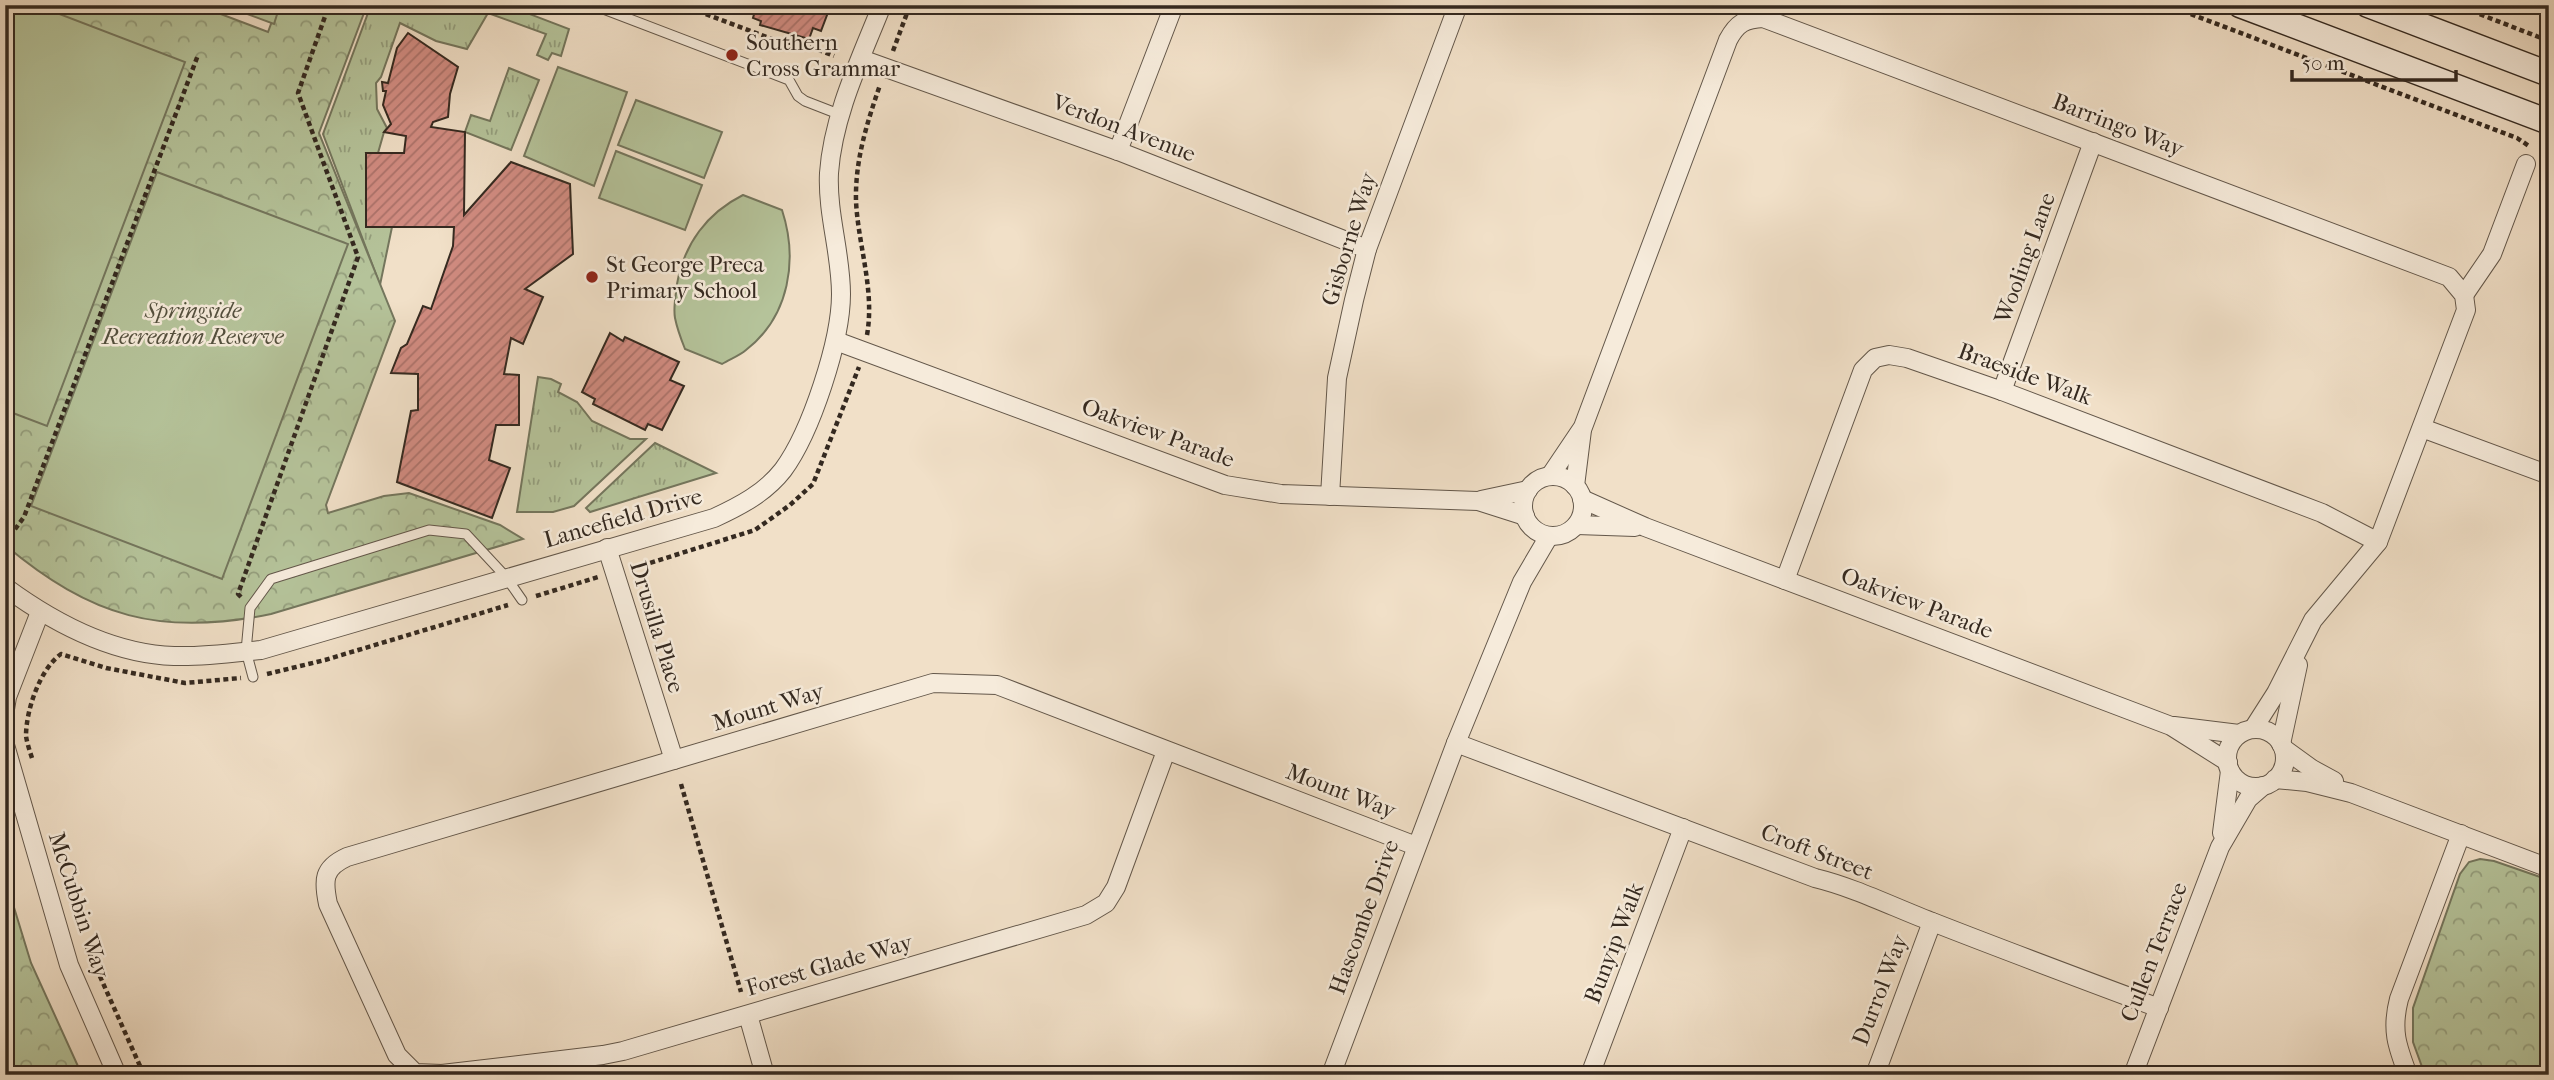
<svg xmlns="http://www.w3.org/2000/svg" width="2554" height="1080" viewBox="0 0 2554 1080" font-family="'IM FELL French Canon',serif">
<defs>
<pattern id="grass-tufts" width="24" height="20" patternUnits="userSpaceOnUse" patternTransform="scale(1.75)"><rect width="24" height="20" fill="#b5c39a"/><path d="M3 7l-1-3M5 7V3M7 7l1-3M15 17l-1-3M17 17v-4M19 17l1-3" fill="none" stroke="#949e7d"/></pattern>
<pattern id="park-crowns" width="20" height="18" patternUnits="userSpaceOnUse" patternTransform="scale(1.75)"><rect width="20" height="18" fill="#b5c39a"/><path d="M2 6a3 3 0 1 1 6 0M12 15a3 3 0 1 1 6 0" fill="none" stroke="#949e7d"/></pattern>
<pattern id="building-hatch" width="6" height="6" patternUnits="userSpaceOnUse" patternTransform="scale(1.75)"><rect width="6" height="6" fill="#d28c82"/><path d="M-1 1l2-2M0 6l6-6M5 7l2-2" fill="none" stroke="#ab726a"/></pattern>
</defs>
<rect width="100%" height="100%" fill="#f1e0c8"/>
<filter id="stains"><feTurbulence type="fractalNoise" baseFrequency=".00286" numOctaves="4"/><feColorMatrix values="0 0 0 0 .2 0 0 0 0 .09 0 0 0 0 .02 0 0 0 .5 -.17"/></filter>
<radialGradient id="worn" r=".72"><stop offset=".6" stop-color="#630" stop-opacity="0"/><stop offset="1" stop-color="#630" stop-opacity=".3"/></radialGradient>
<g fill="url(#grass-tufts)" stroke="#74765d" stroke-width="2">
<polygon points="371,5 506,5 569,29 561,56 552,53 548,60 537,55 546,34 488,13 467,49 436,41 400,23 381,77 376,83 377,109 387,128 384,132 378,153 366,153 392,227 380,285 323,134"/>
<polygon points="509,68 539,80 511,150 465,132 471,115 490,121"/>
<polygon points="538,377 551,379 561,384 558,392 577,402 592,421 630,439 646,439 574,506 553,512 517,512"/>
<polygon points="655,443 716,473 590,512 586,508"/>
</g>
<g fill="url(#park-crowns)" stroke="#74765d" stroke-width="2">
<path d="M5 5H197L268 32 278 5H367L319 133 395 321 326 505 328 513 384 496 409 493 500 525 523 539 271 614C160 637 91 617 5 545Z"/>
<polygon points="2480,859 2494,861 2549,880 2549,1075 2425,1075 2413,1042 2413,1008 2460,874 2469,862"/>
<polygon points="5,878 31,963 82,1075 5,1075"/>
</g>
<g fill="#b5c39a" stroke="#74765d" stroke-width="2">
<polygon points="5,5 36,5 185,62 47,426 5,410"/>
<polygon points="223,5 280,5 274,24"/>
<polygon points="558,67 627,92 594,186 524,156"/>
<polygon points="636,100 722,132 704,178 618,145"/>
<polygon points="616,151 702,185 685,230 599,198"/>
<polygon points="157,172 348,244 222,579 31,506"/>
<path d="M743 195 782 210C798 259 790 316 746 350 739 356 730 359 722 364L685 349C681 339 677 328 675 318 673 307 676 295 677 284 684 244 707 213 743 195Z"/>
</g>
<g fill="url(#building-hatch)" stroke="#342920" stroke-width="2">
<polygon points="824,5 830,7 821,31 813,28 809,39 760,25 761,21 753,18 755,11 744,7 742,13 722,6"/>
<polygon points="408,33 458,67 450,94 448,117 433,122 431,127 465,132 464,215 511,162 570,184 573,254 525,289 543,297 523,344 511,338 504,374 519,375 519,425 496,425 489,460 510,468 492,518 397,482 411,411 418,410 418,374 391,373 401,348 407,344 423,306 431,309 453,246 454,227 366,227 366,153 404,153 406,136 384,132 391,124 383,105 386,91 383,91 382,82 388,83 397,48"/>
<polygon points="610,333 623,341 625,337 679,362 670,380 684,386 662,430 648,424 645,430 593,404 595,399 582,392"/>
</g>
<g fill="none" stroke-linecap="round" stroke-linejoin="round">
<g stroke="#63574a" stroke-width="11">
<g id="lane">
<polyline points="593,5 789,80 798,96 805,101 841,115"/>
<polyline points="253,677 246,651 250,608 271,579 429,530 466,534 506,577 522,600"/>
</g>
</g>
<g stroke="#63574a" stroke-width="20">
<g id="street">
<polyline points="861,59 1118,151 1367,249"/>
<polyline points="1118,151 1174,5"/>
<polyline points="2464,295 2492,254 2526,164"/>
<polyline points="836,341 1225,485 1281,494 1478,501 1525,516"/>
<polyline points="2002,391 2093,142"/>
<polyline points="2422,428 2549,475"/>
<path d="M1550 476 1583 427 1728 40C1737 23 1745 19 1763 18L2449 277 2464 295 2466 310 2378 542 2313 620 2276 693 2253 729"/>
<circle cx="1553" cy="506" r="30"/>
<polyline points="1575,486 1582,430"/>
<polyline points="1330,496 1337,378 1354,300 1367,249 1458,5"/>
<polyline points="1582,499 1645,527 2171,726 2228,762"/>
<polyline points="1481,500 1528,490"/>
<polyline points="1577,525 1635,527"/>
<polyline points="607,548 674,760"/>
<polyline points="1785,580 1863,370 1875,358 1889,355 1907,358 2002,391 2322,513 2378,542"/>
<path d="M5 587C54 623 112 654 174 656 204 657 232 653 261 650L714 518C740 506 765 493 783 470 811 432 841 341 841 294 841 253 827 214 829 173 833 115 861 58 882 5"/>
<polyline points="5,709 7,697 40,612"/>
<polyline points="2174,726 2239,734"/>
<circle cx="2256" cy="758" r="29"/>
<path d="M1456 743 1815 878C1856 888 1895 908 1935 923 2009 952 2084 980 2159 1008"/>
<polyline points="2281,744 2298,665"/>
<polyline points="5,745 69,965 117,1075"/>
<polyline points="2283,748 2312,769 2334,781"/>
<path d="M1166 751 1116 887 1106 903 1086 915 623 1051 603 1055 442 1074 415 1073 397 1055 328 904C323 880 323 868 347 857L933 683 997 685 1416 846"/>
<polyline points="2275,779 2307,782 2351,793 2549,868"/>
<polyline points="2222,833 2230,771"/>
<polyline points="748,1015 765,1075"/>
<polyline points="1331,1075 1456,743 1522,582 1549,536"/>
<polyline points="1590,1075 1683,828"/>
<polyline points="1875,1075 1932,922"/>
<polyline points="2133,1075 2220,847 2248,799 2263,786"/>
<path d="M2408 1075C2397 1046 2391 1030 2399 999L2461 834"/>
</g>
</g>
<g stroke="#342920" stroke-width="27">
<g id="secondary">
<polyline points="2240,5 2549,122"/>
<polyline points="2368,5 2549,74"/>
</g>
</g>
<g stroke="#342920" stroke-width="4.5" stroke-dasharray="5 3.5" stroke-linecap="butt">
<polyline points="682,5 785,44 799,42 834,56"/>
<polyline points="2167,5 2517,138 2529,146"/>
<polyline points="2456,5 2549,41"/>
<polyline points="893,51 910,5"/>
<polyline points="2543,173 2549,184"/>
<path d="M867 335C875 290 858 245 856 201 855 160 867 123 880 85"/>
<polyline points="5,543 24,517 198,55"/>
<polyline points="634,568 755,530 790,505 813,484 859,367"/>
<polyline points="536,596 598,577"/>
<polyline points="241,597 238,594 358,257 298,93 329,5"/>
<polyline points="267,674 325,660 508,605"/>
<path d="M32 758C30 752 27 743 26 736 26 710 40 669 61 654L106 668 185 683 241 678"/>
<polyline points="681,784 741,992"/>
<polyline points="86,945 144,1075"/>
</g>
<use href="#lane" stroke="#f6ebdb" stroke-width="9"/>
<use href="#street" stroke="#f6ebdb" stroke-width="18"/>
<use href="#secondary" stroke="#f6ebdb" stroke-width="24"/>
</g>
<g fill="#8f2418" stroke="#f6ebdb" stroke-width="2.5">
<circle cx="732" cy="55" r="7"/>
<circle cx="592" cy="277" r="7"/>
</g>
<g text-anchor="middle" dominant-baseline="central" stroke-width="5" stroke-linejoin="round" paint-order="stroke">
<g font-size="23" fill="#342920" stroke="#f6ebdb" text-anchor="start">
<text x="746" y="42">Southern<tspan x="746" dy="26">Cross Grammar</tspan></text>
<text x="606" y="264">St George Preca<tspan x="606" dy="26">Primary School</tspan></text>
</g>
<g font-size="23" fill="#342920" stroke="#f6ebdb">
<text transform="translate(2118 125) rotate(21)">Barringo Way</text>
<text transform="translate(1124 128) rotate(21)">Verdon Avenue</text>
<text transform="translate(1349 239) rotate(-73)">Gisborne Way</text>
<text transform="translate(2025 258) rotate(-70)">Wooling Lane</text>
<text transform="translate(2025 374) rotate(20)">Braeside Walk</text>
<text transform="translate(1158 433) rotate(20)">Oakview Parade</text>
<text transform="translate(623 518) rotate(-16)">Lancefield Drive</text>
<text transform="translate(1917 603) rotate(21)">Oakview Parade</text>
<text transform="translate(657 627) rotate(73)">Drusilla Place</text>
<text transform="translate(768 707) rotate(-17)">Mount Way</text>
<text transform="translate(1341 791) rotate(21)">Mount Way</text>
<text transform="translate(1817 852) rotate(21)">Croft Street</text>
<text transform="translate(79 905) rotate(72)">McCubbin Way</text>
<text transform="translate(1364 917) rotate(-70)">Hascombe Drive</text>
<text transform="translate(1614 943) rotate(-69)">Bunyip Walk</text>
<text transform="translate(2154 952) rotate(-69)">Cullen Terrace</text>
<text transform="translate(829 965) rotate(-16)">Forest Glade Way</text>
<text transform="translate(1880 990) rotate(-69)">Durrol Way</text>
</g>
<g font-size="23" font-style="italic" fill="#54503e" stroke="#f6ebdb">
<text x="193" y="310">Springside<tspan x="193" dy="26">Recreation Reserve</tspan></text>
</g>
</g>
<rect width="2554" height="1080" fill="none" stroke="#f1e0c8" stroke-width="28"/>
<rect x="7" y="7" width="2540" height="1066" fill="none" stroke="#342920" stroke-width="3.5"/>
<rect x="14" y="14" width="2526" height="1052" fill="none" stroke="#342920" stroke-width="2"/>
<path d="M2292 70v10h164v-10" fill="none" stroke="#342920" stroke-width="3.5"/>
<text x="2302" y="70" font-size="21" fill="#342920" stroke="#f6ebdb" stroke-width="5" paint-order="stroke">50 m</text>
<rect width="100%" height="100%" filter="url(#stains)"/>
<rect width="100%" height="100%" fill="url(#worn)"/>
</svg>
